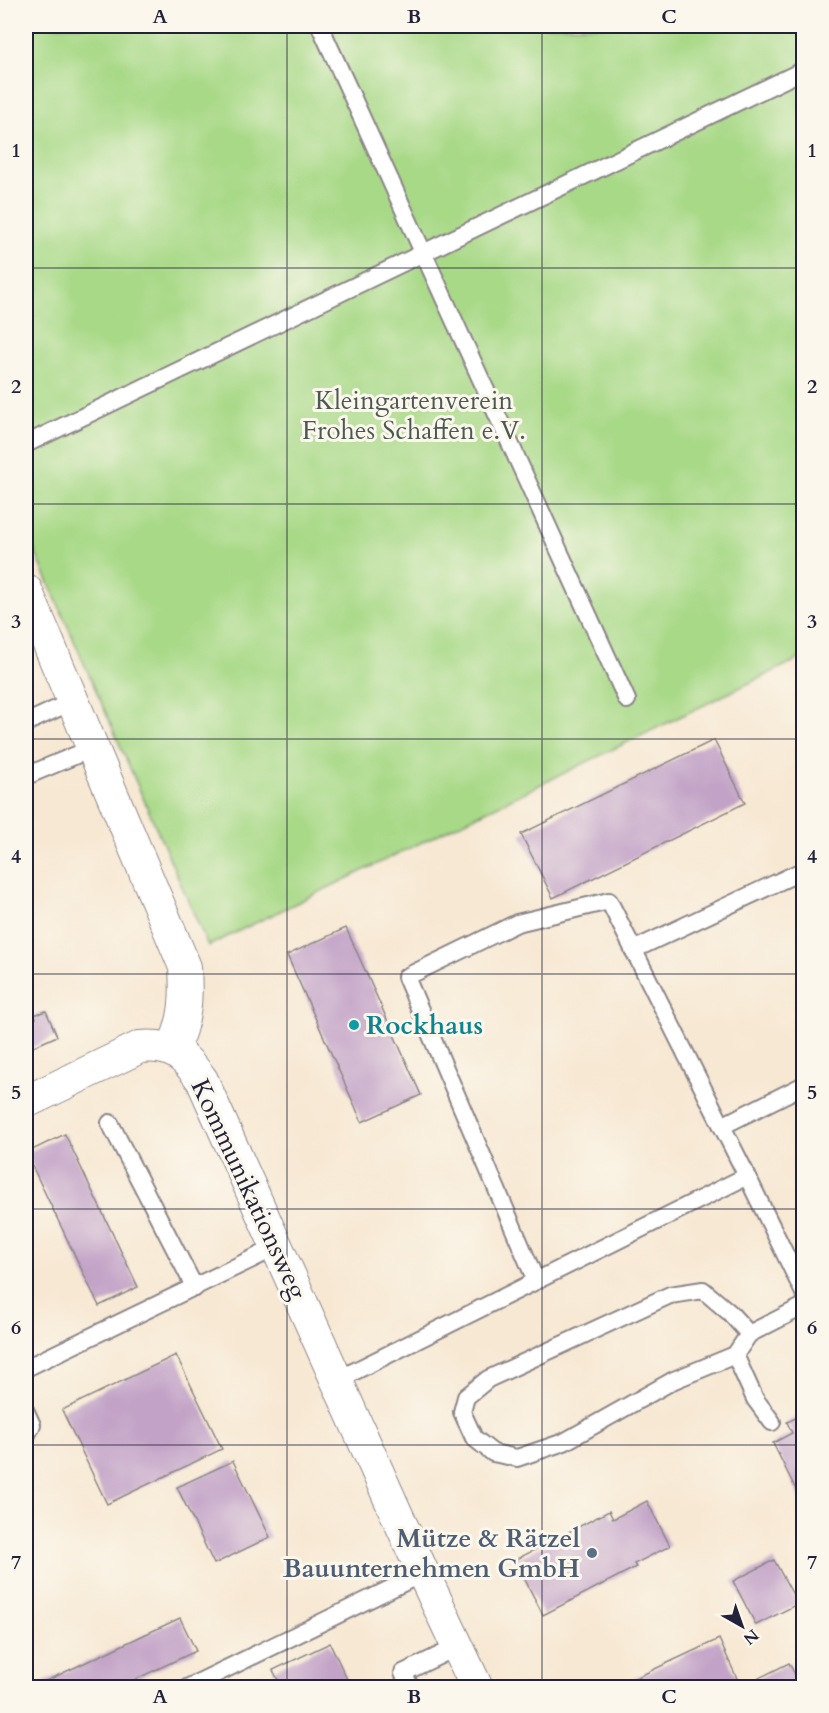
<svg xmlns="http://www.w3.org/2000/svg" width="829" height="1713" viewBox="0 0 829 1713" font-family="Cardo,serif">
<rect width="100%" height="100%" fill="#fbf7ec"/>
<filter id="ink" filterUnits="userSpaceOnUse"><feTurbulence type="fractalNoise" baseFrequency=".0167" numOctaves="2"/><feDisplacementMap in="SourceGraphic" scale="12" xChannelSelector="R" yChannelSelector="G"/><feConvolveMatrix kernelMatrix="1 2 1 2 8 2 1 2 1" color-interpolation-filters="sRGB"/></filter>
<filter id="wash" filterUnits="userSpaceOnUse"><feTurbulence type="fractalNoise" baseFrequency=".008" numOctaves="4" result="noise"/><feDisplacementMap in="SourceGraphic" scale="24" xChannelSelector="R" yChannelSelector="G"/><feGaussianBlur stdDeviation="1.35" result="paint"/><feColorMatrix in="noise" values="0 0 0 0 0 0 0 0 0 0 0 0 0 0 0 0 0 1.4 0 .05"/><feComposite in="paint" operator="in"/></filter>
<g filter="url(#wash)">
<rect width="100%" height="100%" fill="#f7e8d3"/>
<polygon fill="#a8d987" stroke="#657e61" stroke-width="1.5" points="26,26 803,26 803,657 208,946 26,531"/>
<g id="blocks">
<g fill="#c2a3c7">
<polygon points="714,740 745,803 553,898 521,834"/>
<polygon points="346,928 421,1095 362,1122 287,955"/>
<polygon points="46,1011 57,1036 26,1050 26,1023 36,1018 34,1015"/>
<polygon points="65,1134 138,1287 99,1306 26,1153"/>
<polygon points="176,1355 222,1449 107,1504 62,1410"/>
<polygon points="804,1414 804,1506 773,1443 792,1433 787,1422"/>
<polygon points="233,1461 270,1537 214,1564 177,1487"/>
<polygon points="647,1501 670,1546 634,1564 636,1567 543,1615 515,1560 609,1511 613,1519"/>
<polygon points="774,1560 798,1604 756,1625 733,1581"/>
<polygon points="180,1618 196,1651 117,1688 31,1688"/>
<polygon points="719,1639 741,1687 789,1663 802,1688 614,1688"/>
<polygon points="330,1643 351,1688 282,1688 273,1670"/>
</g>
</g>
</g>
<g filter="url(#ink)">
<use href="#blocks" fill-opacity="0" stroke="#8c8587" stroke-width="1.5"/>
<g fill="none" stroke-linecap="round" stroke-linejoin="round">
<g stroke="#8c8587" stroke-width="20">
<g id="lane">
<polyline points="320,26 627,700"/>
<polyline points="26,444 804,70"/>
<polyline points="26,723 73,701"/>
<polyline points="26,776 93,748"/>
<polyline points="633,950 804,870"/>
<polyline points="110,1123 195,1288"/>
<polyline points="722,1126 804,1085"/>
<polyline points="747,1176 804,1293"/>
<polygon points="703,1290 730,1313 749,1334 735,1355 674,1380 564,1442 517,1458 493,1453 474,1438 462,1412 466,1397 488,1379 670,1295"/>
<polyline points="749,1334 804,1306"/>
<polyline points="735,1355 755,1399 772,1422"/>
<polyline points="26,1368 277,1247"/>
<polyline points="337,1380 747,1176 609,901 517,923 406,977 536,1281"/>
<polyline points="26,1412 32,1425 26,1436"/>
<polyline points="187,1688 423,1573"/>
<polyline points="411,1688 403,1673 457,1647"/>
</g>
</g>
<g stroke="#8c8587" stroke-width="34">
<g id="street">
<path d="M26 590 185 967C187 999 186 1020 172 1050"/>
<path d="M26 1102 140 1047C172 1044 184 1055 202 1080L423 1573 477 1688"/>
</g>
</g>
<use href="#lane" stroke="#fff" stroke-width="16"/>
<use href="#street" stroke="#fff" stroke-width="32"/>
</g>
</g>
<path fill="none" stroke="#22223b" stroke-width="1.5" stroke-opacity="0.55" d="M287 26V1688M542 26V1688M26 268H804M26 504H804M26 739H804M26 974H804M26 1209H804M26 1445H804"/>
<circle fill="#0f9aa8" stroke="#fbf7ec" stroke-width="2" cx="354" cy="1025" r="6"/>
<circle fill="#5c6f8a" stroke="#fbf7ec" stroke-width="2" cx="592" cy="1553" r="6"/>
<g text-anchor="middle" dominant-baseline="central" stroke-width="6" stroke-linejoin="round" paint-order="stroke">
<g font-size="26" fill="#4a5952" stroke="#fbf7ec">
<text x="414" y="400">Kleingartenverein<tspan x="414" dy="30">Frohes Schaffen e.V.</tspan></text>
</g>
<g font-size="26" font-weight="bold" fill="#0d838f" stroke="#fbf7ec" text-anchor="start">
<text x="366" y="1025">Rockhaus</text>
</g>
<g font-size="26" fill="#22223b" stroke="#fbf7ec">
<text transform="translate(249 1189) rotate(65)">Kommunikationsweg</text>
</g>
<g font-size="26" font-weight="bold" fill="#4e5e75" stroke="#fbf7ec" text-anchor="end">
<text x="580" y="1538">Mütze &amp; Rätzel<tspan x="580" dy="30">Bauunternehmen GmbH</tspan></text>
</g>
</g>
<rect width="829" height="1713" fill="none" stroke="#fbf7ec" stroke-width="66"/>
<g transform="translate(742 1626) rotate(140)" stroke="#fbf7ec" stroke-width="4.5" paint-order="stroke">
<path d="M0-4.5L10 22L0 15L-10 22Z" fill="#22223b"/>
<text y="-9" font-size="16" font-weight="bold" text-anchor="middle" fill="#22223b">N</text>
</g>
<rect x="33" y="33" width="763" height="1647" fill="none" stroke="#22223b" stroke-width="2"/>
<g font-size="20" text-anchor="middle" font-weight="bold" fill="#22223b">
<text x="160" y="23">A</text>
<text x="414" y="23">B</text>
<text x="669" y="23">C</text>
<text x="16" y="157">1</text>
<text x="812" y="157">1</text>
<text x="16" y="393">2</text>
<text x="812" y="393">2</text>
<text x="16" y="628">3</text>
<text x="812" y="628">3</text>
<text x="16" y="863">4</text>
<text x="812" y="863">4</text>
<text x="16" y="1099">5</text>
<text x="812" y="1099">5</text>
<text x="16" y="1334">6</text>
<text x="812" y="1334">6</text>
<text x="16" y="1569">7</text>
<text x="812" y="1569">7</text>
<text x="160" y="1703">A</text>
<text x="414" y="1703">B</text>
<text x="669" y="1703">C</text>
</g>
</svg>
